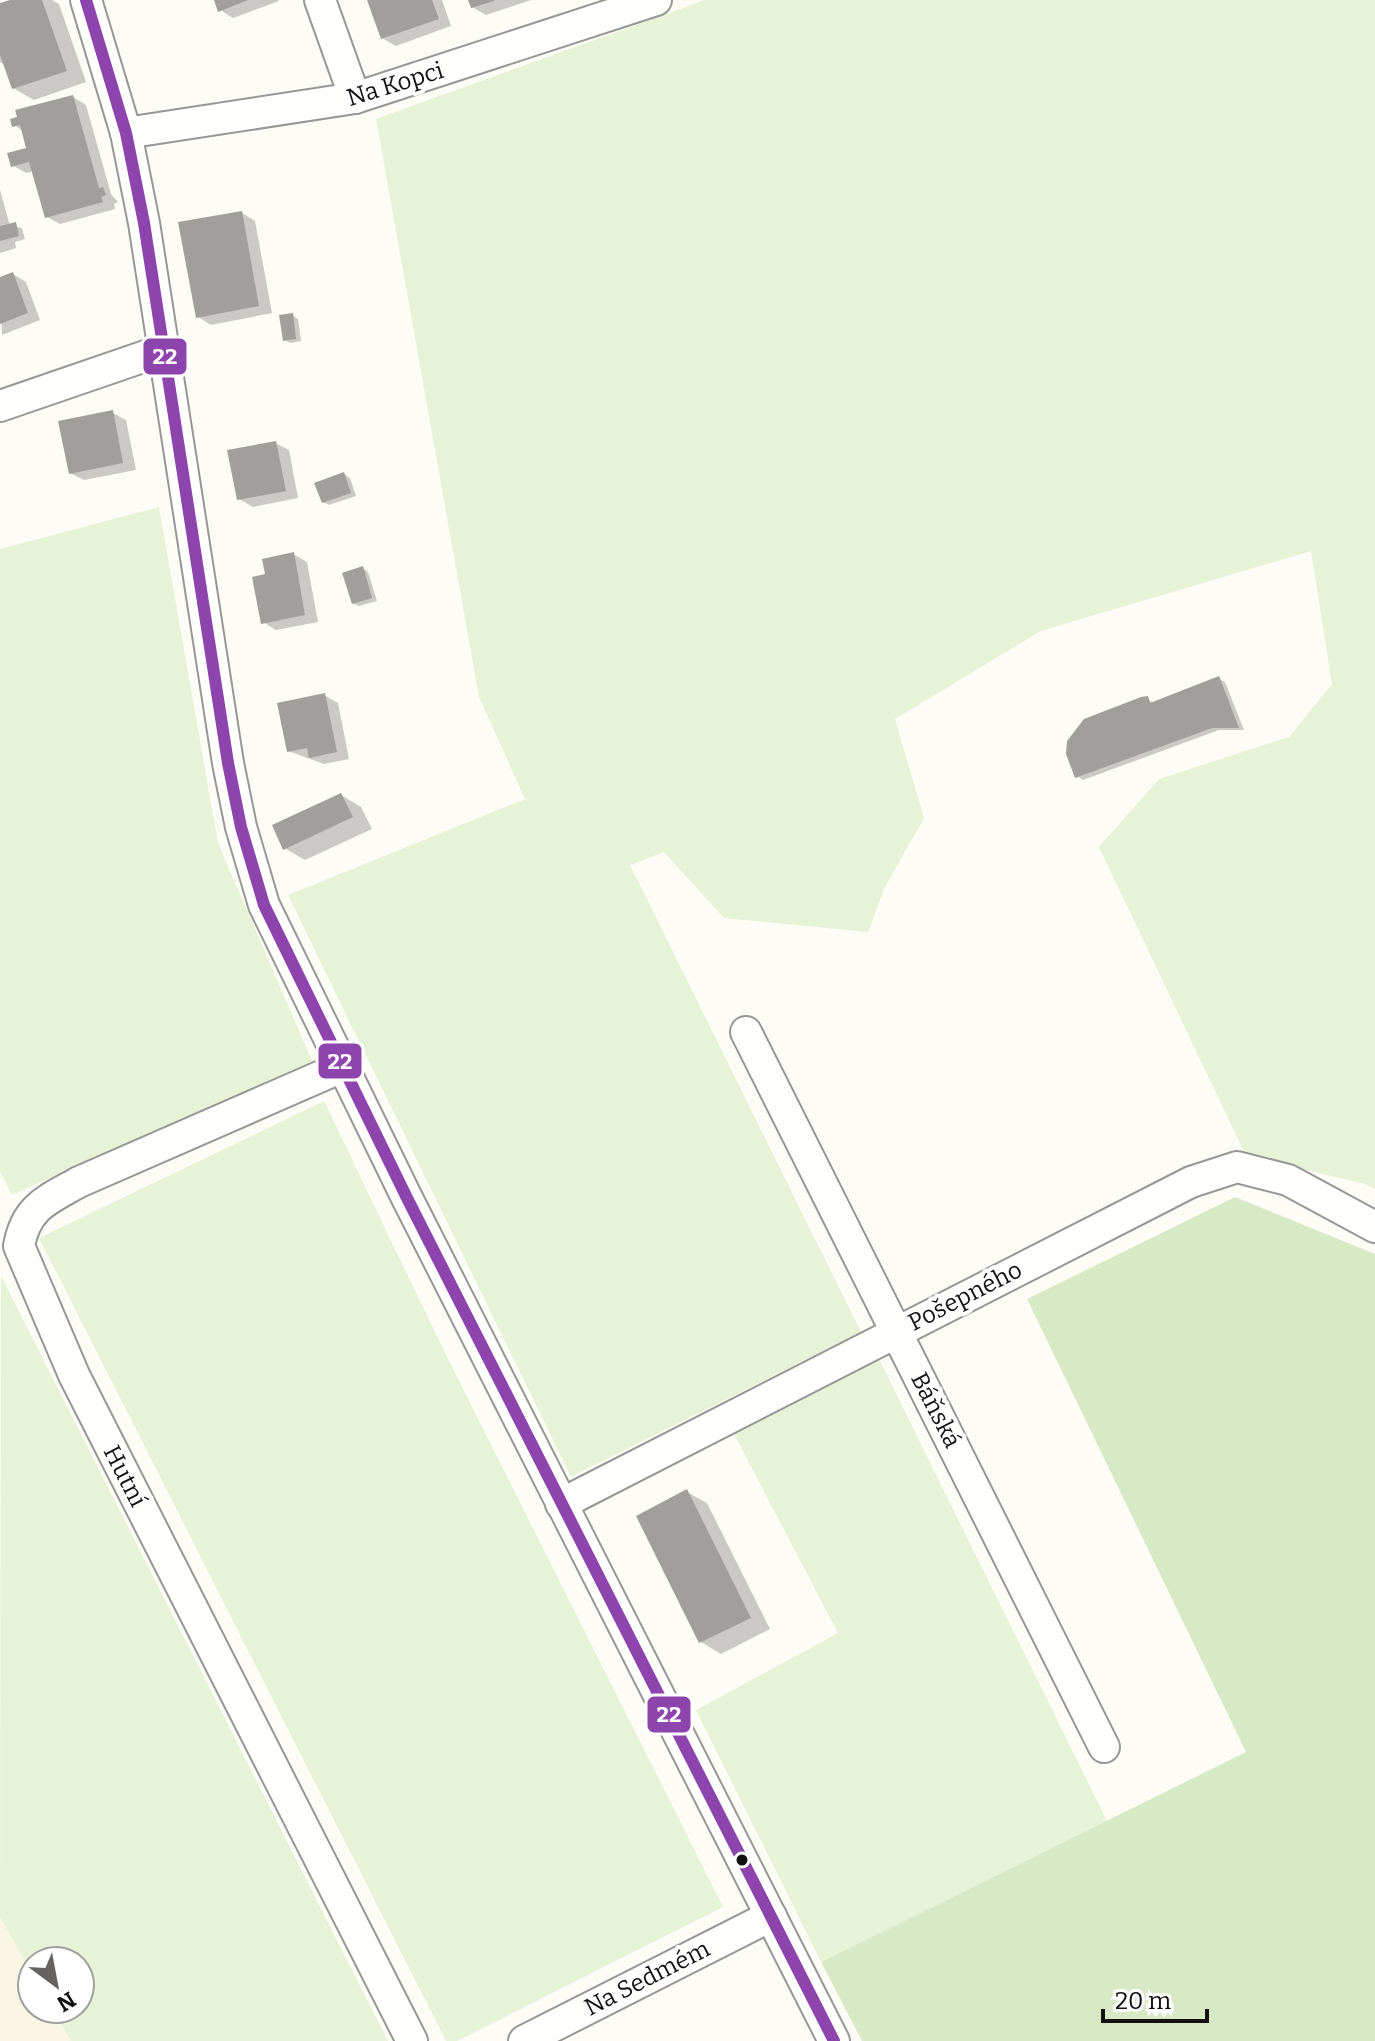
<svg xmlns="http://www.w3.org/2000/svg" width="1375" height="2041" viewBox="0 0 1375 2041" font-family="Bitter,serif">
<rect width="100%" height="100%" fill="#fdfcf7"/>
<polygon fill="#f9f7e4" points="0,1917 32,1973 32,2009 53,2009 71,2041 0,2041"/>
<g fill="#e7f3d7">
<polygon points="705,0 1375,0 1375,1189 1365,1184 1246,1156 1099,847 1159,779 1289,737 1332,684 1311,551 1041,631 895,719 924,818 885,887 868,932 724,918 664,852 630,865 861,1332 571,1477 288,895 525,799 479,697 376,119"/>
<polygon points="159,507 218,843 313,1063 12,1195 0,1171 0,549"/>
<polygon points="324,1101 445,1353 723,1907 457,2041 446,2041 39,1238"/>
<polygon points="1,1276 388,2041 71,2041 53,2009 80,2009 80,1961 32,1961 32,1973 0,1917"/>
<polygon points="879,1359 1107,1821 821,1962 696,1710 838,1633 733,1432"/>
</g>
<polygon fill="#d8eac5" points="1235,1197 1375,1254 1375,2041 862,2041 821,1962 1246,1752 1027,1299"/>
<g fill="#0003">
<polygon points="17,0 52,0 59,4 86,82 34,100 13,88 5,65 0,62 0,6"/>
<polygon points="216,0 278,0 279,1 233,18 220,10"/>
<polygon points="369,0 442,0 451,26 396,46 382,38"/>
<polygon points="470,0 531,0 486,15 472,7"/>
<polygon points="73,97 86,105 111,194 118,202 114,204 115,209 60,224 47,217 34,171 26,173 12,165 28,149 23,131 14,125"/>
<polygon points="0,190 10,226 22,228 25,239 15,242 16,248 0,253"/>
<polygon points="242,213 255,221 272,313 211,325 198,317"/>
<polygon points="13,274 26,282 40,320 2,335 0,279"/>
<polygon points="292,315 298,319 301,341 291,343 284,340"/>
<polygon points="113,413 126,420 136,470 84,480 70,473"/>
<polygon points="275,443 289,450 298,498 253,507 239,499"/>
<polygon points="344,474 350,478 356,496 329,505 323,502"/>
<polygon points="293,554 307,562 318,622 276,630 263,622 268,576"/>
<polygon points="362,568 368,572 377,601 359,606 353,603"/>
<polygon points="1218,678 1225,682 1244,730 1219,730 1083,780 1077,776 1147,698 1154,704"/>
<polygon points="324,695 338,703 349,759 324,764 288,751"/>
<polygon points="341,795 361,807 372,829 305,860 284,848"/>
<polygon points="687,1492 707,1503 770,1629 721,1654 701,1642"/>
</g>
<g fill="#a19f9c">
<polygon points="10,0 42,0 67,71 12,89 0,55 0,3"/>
<polygon points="214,0 248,0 218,12"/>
<polygon points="367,0 432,0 439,19 381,39"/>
<polygon points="468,0 494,0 494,1 471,8"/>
<polygon points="73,95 99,188 103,187 106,195 101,197 103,202 45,218 29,162 11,167 7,153 26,148 20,125 12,127 10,119 17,117 15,110"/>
<polygon points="242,211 259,306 196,318 178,222"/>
<polygon points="16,222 19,236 0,241 0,226"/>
<polygon points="13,272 28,313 0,324 0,277"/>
<polygon points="293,313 296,339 283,341 279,315"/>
<polygon points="113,410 123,463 69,474 58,421"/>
<polygon points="276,441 286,491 237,500 227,450"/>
<polygon points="344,472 351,493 322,503 314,483"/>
<polygon points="294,552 305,615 261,624 252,577 265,574 262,559"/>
<polygon points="363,566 372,598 352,604 342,573"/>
<polygon points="1219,676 1239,728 1212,728 1075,778 1066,754 1067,741 1084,719 1141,697 1148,696 1150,703"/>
<polygon points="325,693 337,752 309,758 307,748 287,752 277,703"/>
<polygon points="341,793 353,817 283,850 272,825"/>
<polygon points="687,1489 751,1618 699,1643 636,1516"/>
</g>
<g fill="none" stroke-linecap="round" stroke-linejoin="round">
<g stroke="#979795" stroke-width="34">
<g id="minor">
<polyline points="86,0 126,133 144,223 228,763 241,827 264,905 407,1198 834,2041"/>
<polyline points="320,0 355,98"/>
<polyline points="126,133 355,98 656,0"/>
<polyline points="0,406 163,350"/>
<polyline points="746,1032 1104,1747"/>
<path d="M342 1067 79 1182C47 1200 26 1207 19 1246L74 1375 412 2041"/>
<polyline points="561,1504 1191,1182 1237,1167 1288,1180 1375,1227"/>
<polyline points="524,2041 771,1916"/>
</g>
</g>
<use href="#minor" stroke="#fffffe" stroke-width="30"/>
<g stroke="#fff" stroke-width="18">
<polyline id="bus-1" points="86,0 126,133 144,223 228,763 241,827 264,905 407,1198 834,2041"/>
</g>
<use href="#bus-1" stroke="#8e44ad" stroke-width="12"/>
</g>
<circle fill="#111" stroke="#fff" stroke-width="3" cx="742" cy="1860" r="7"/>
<g text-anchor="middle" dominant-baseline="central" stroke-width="8" stroke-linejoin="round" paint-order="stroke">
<g font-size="24" fill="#111" stroke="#fff">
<text transform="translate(395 84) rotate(-17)">Na Kopci</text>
<text transform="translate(965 1296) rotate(-27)">Pošepného</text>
<text transform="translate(936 1410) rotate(63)">Báňská</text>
<text transform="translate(125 1476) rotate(63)">Hutní</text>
<text transform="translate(647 1978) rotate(-27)">Na Sedmém</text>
</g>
</g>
<g stroke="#fff" stroke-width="3">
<rect x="142" y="337" width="46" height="39" rx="8" fill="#8e44ad"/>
<rect x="317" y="1042" width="46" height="38" rx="8" fill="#8e44ad"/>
<rect x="646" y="1695" width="46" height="39" rx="8" fill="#8e44ad"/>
</g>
<g font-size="22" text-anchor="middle" font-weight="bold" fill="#fff">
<text x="165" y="364">22</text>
<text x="340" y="1069">22</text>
<text x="669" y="1722">22</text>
</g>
<g transform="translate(56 1985) rotate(148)"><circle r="38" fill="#ffffff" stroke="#a0a0a0" stroke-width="2"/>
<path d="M0-6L14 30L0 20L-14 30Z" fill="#646362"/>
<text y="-12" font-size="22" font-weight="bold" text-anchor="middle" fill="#111111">N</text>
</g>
<path d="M1103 2009v12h104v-12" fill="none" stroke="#111111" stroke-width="4"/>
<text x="1115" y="2009" font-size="24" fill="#111111" stroke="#ffffff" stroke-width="6" paint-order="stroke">20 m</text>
</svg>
